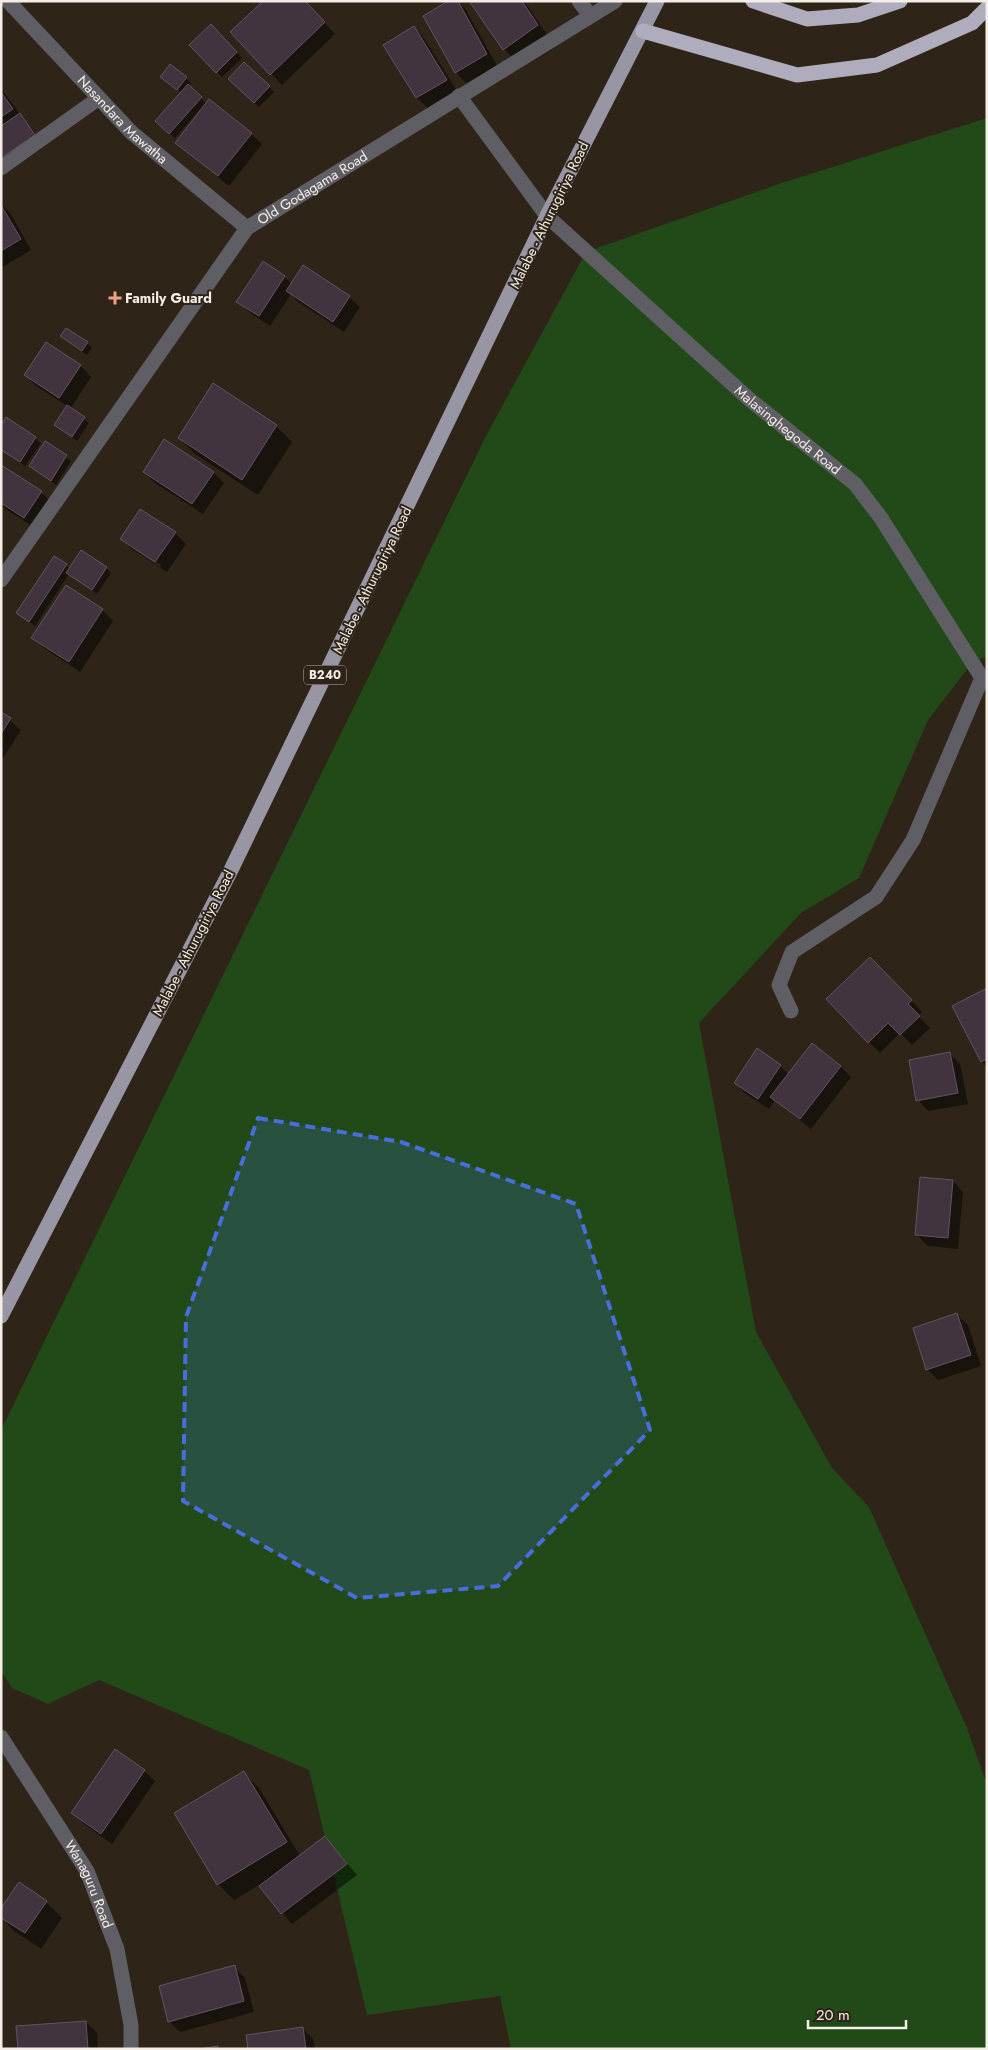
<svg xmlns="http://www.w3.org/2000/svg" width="988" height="2050" viewBox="0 0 988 2050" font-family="Jost,sans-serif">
<rect width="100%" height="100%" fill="#2e2418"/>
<polygon fill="#214a18" points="987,118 987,656 972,663 928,720 859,878 801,913 699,1023 756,1332 832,1468 869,1507 967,1728 987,1785 987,2049 511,2049 500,1996 367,2015 309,1770 99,1680 48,1704 12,1688 1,1671 1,1430 486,436 586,252 782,183"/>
<g fill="#0007" fill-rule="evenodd">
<polygon points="304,1 335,34 282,85 232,32"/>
<polygon points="458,1 466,10 497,66 466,83 456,72"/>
<polygon points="470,1 524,1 548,36 515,60 504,49"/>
<polygon points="211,26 242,58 222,77 191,45"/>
<polygon points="413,27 424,38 457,91 428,108 417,98 385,45"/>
<polygon points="245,64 274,92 259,107 230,79"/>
<polygon points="186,78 191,83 189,87 207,104 251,134 262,144 229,186 177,143 202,110 200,109 175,138 157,121 182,93 167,82"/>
<polygon points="1,89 45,146 7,173 1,167"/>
<polygon points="1,205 10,213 31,250 1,268"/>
<polygon points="284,277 292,284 349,297 360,307 344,332 298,302 291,294 270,326 249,312 238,302"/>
<polygon points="62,336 87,343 92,348 87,355"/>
<polygon points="47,343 81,366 91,377 70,409 89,423 77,441 55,425 67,406 36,386 25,375"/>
<polygon points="213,385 276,426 292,442 258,495 195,454 179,438"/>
<polygon points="7,419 41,443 25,466 1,450 1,427"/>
<polygon points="46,443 71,461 56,485 30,466"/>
<polygon points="1,467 41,492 52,503 35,528 1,506"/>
<polygon points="144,472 213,472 224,483 203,514 155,483"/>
<path d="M175 533 186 544 167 572 133 550 122 539ZM133 546 161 565 160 567 133 549Z"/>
<polygon points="54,558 70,569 106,568 111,573 97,594 69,574 35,626 18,613"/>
<polygon points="66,587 102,610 113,621 80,672 44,648 33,638"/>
<polygon points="1,713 21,730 3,758 1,757"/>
<polygon points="881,969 922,1012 918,1016 930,1028 912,1045 900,1033 880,1053 869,1042"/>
<polygon points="987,989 987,1067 982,1062 954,1006"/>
<polygon points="949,1053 960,1064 968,1104 928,1111 918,1100"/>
<polygon points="780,1066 789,1075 840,1066 851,1077 811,1129 775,1100 769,1109 746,1094 735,1083"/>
<polygon points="953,1181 963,1192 958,1249 928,1246 917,1235"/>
<polygon points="957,1315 968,1325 981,1366 938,1380 927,1369"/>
<polygon points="144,1771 155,1781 112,1844 84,1824 73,1813"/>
<polygon points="243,1772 259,1788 300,1856 325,1837 357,1875 292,1924 260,1886 264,1882 234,1900 218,1884"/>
<polygon points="46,1902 62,1918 41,1949 14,1931 1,1917"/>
<polygon points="234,1967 245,1978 254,2012 180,2032 169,2021"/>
<polygon points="86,2022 97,2033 98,2049 19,2049"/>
<polygon points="302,2028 313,2039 315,2049 249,2049"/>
</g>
<g fill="#42343f" stroke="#635460">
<polygon points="263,1 305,1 325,22 270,75 230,32"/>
<polygon points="448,1 458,1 487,54 455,73 423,16"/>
<polygon points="469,1 522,1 538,25 503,50"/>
<polygon points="211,24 237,52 216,73 189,45"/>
<polygon points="414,26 447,80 416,98 383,45"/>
<polygon points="244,62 270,86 254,103 228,79"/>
<polygon points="170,64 187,77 177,90 160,77"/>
<polygon points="188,84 202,97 169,134 155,121"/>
<polygon points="1,92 13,109 1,117"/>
<polygon points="209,99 252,133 218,176 175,143"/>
<polygon points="20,113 35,135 1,158 1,126"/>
<polygon points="1,205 21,239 1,251"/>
<polygon points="263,261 285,276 259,316 236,302"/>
<polygon points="303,265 350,296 333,322 286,291"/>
<polygon points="66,328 88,342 82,351 60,336"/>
<polygon points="46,342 81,365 59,398 24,375"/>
<polygon points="213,383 277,425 242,480 178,438"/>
<polygon points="67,405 85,417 72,437 54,425"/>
<polygon points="6,417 36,437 20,462 1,450 1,425"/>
<polygon points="164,439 214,472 192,504 143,472"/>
<polygon points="45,441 67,455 51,481 29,466"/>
<polygon points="1,465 42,491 24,518 1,503"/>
<polygon points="140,509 176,532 155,562 120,539"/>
<polygon points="81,550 107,567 92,590 66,573"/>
<polygon points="54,556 67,564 29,622 16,613"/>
<polygon points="66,585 103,609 69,662 31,638"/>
<polygon points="1,712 11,718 1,734"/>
<polygon points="870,957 912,1000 908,1004 920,1016 900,1035 888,1023 868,1043 826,999"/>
<polygon points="987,988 987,1059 981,1062 952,1006"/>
<polygon points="812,1043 841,1066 800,1119 770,1097"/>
<polygon points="757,1048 781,1065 758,1099 734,1083"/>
<polygon points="950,1052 958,1093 916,1101 909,1060"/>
<polygon points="920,1177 953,1180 948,1238 915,1235"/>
<polygon points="957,1313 971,1355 926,1370 913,1328"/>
<polygon points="115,1749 145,1770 101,1834 71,1813"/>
<polygon points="244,1771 287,1842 217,1885 174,1813"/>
<polygon points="325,1836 347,1864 281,1914 259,1886"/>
<polygon points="19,1882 47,1901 25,1933 1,1918 1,1908"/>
<polygon points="235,1965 244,2001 168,2022 159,1986"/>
<polygon points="86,2021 88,2049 18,2049 16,2026"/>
<polygon points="303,2027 306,2049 248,2049 246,2035"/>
<polygon points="218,2046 218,2049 199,2049"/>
</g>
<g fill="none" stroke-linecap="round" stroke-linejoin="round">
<g stroke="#5f5e65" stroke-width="15">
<path id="s1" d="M8 1 131 132 247 228"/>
<polyline points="579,1 590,15"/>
<path id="s2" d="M459 96 547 216 749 399 855 484 881 518 982 678H987"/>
<polyline points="1,168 99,98"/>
<path id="s3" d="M1 580 247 228 615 1"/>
<polyline points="791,1011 779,985 792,952 876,897 913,840 982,678"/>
<path id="s4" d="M1 1737 87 1871 117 1949 131 2025V2049"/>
</g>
<polyline stroke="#9896a5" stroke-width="15" points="1,1316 230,872 547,216 657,1"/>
<g stroke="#afacbe" stroke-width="15">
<polyline points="753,1 807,19 858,15 900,1"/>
<polyline points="643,31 797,75 877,65 972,23 987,8"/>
</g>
</g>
<path fill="#486edb" fill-opacity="0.2" stroke="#486edb" stroke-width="4" stroke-dasharray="10 6" stroke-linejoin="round" d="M258 1118 401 1142 576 1204 650 1430 498 1586 357 1598 183 1501 186 1317Z"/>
<path fill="#f2a081" stroke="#2e2418" stroke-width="2" d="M112.5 290.5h5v5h5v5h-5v5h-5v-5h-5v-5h5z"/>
<g text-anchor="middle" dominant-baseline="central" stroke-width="4" stroke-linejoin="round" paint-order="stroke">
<rect fill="#2e2418" stroke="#b9b1a8" stroke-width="1" x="304" y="665.5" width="42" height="19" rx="4"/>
<g font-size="12" font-weight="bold" fill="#f4eee6">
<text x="325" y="675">B240</text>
</g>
<g font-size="14" fill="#f4eee6" stroke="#2e2418">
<text stroke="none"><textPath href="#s1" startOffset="165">Nasandara Mawatha</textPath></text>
<text stroke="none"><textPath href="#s3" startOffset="506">Old Godagama Road</textPath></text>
<text transform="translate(549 215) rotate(-64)">Malabe - Athurugiriya Road</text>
<text stroke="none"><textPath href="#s2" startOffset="471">Malasinghegoda Road</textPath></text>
<text transform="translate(372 580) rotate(-64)">Malabe - Athurugiriya Road</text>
<text transform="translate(193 943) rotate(-63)">Malabe - Athurugiriya Road</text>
<text stroke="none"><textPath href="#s4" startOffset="172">Wanaguru Road</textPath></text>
</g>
<g font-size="14" font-weight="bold" fill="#f4eee6" stroke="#2e2418" text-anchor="start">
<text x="125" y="298">Family Guard</text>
</g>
</g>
<rect width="988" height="2050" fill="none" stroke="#f4eee6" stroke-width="5"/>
<path d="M808 2020v8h98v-8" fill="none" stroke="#f4eee6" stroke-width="2.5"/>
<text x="816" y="2020" font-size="15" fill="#f4eee6" stroke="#2e2418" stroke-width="4" paint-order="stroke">20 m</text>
</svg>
